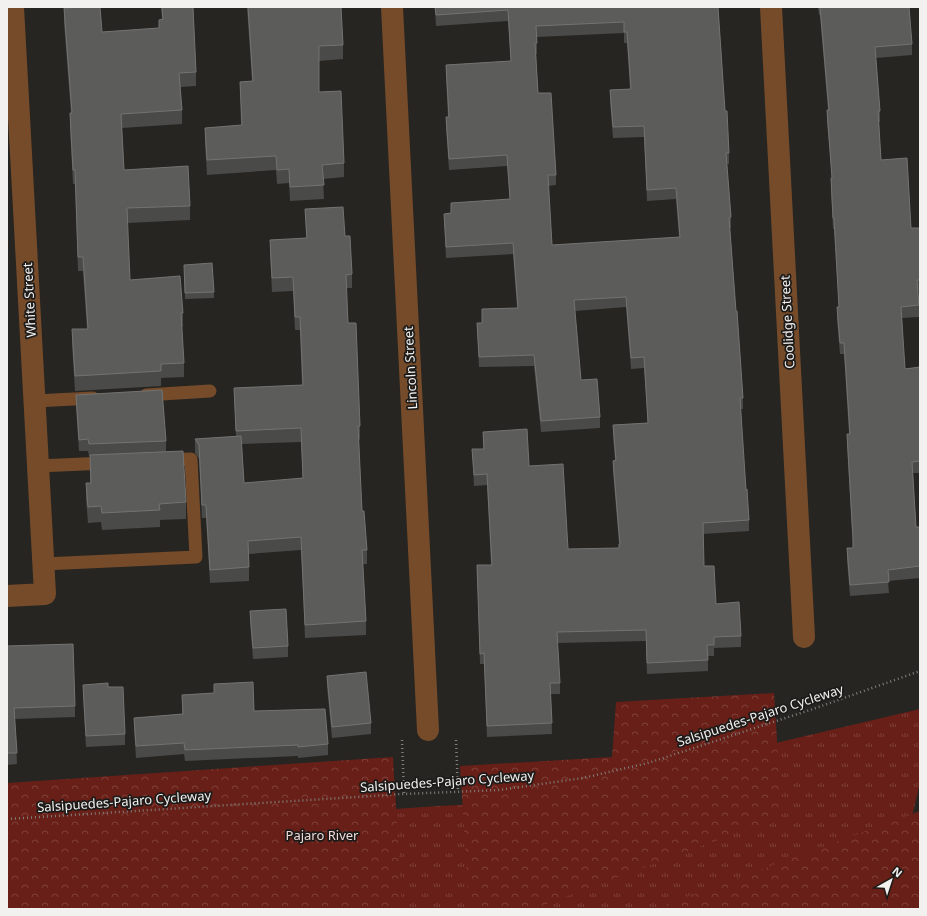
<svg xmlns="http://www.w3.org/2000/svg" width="927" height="916" viewBox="0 0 927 916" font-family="'Noto Sans',sans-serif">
<defs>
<pattern id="grass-tufts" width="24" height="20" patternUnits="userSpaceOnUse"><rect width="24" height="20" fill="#681f17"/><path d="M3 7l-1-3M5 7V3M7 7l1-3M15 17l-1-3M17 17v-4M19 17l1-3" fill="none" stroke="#7e4039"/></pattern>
<pattern id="forest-crowns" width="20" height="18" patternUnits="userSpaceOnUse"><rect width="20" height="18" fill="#681f17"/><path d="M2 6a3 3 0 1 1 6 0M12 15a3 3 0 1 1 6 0" fill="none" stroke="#7e4039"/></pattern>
</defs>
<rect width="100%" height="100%" fill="#262522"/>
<polygon fill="url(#grass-tufts)" points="920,709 920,782 891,909 7,909 7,836 438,806 525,802"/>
<g fill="url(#forest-crowns)">
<polygon points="774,693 782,816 533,909 469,909 460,766 612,757 616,702"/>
<polygon points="393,757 402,909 7,909 7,783"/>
<polygon points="920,811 920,909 654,909"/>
</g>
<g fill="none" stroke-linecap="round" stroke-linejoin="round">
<g stroke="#807f7c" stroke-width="2.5" stroke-dasharray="1 3" stroke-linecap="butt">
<polyline points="402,740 404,794"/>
<polyline points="456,740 458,791"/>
<polyline points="7,819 404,794 499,790 583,778 648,763 813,709 920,671"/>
</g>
<g stroke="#764b29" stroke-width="13">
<polyline points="146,395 210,391"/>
<polyline points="35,401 93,398"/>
<polyline points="38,466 106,463"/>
<polyline points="44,564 196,557 191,459 166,460"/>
</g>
<g stroke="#764b29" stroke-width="22">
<polyline points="392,7 428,730"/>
<polyline points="771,7 804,637"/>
<polyline points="7,596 45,594 13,7"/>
</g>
</g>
<g fill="#4a4a48" fill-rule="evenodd">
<polygon points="161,7 193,7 196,72 196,86 180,87 182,110 182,124 122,128 124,170 190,206 190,220 127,223 130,280 183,313 183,327 182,327 184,363 184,377 161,378 161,386 75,391 72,344 72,329 87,329 83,271 78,271 75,184 73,184 70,128 70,113 71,113 64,23 64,8 102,32 159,28 159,20 162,19"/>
<polygon points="247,7 341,7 343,45 343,59 319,61 319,92 344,163 344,177 323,179 324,199 290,201 289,183 277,184 276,170 207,175 205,143 205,128 241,126 240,82 252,81"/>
<path d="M435 7H718L725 111 729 153V164H727L731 217V228H730L736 311 743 398V409H740L746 490 749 520V531L703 534 704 566 716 604 741 636V647L714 648V656H708V671L647 674 646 641 557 643 560 683V694H551L552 734 487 737 484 664H480L477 565H491L487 485 474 486 472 449H483V432L529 466 568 549 619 548V544L613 471V461L615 460 613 436V425L648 423 644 368 631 369 626 307 575 311 581 380 600 417V428L541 432 534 366 479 367 477 323H482V309L517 308 513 254 446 258 444 214 451 213V203L510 199 507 166 449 170 446 128V117H448L446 76V65L511 61 508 21 436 26ZM624 33V43H627L630 89 610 90V101L613 138 644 137 647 201 676 199 679 237 552 245 548 186 556 185V175L538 93 536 54H537V37Z"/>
<polygon points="818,7 909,7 912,44 912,55 876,58 880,111 880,122 879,122 881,160 911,228 920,228 920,291 918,291 919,305 919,317 902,318 905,369 920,367 920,473 913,473 916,527 920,527 920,578 888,581 889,593 850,596 847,560 847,548 853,548 847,445 847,434 849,434 844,354 840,354 837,319 837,307 839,307 834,229 833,229 831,190 831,178 832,178 827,122 827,110 828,110 820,15 819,15"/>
<path d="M305 209 345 236 352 274V288H346L348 323 360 426V439L359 440 362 511 367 550V564H363L366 621V635L305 638 301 550 249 554V581L210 583 206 518H202L199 459 195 453V439L236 437 234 388 302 385 300 330H295L293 291 272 292 270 253V240L306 238ZM301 442 303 479 244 483 242 444Z"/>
<polygon points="184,271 214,292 214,298 185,299"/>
<polygon points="76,395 166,441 166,452 186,502 186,519 160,520 160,527 102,530 101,522 88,523 86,499 86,483 90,483 90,456 89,456 88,451 79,451 76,407"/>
<polygon points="250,611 288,646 288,657 253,659 250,622"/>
<polygon points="7,646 75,706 75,717 15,719 17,764 7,765"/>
<polygon points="327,676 371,723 371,734 332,738 327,687"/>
<polygon points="214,684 254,711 328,744 328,755 298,758 298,756 185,761 184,754 136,758 134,729 134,718 182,714 182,695 214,693"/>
<polygon points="83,685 108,687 125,734 125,745 86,747 83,696"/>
</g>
<g fill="#5c5c5a" stroke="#737371" fill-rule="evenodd">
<polygon points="82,7 100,7 102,32 159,28 159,20 163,19 162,7 193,7 196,72 179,73 182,110 121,114 124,170 188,166 190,206 127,208 130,280 180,276 183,313 181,313 184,363 161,364 161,371 75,376 72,329 88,329 83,257 78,257 75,170 73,170 70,113 72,113 64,8"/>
<polygon points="248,7 341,7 343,45 319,46 319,92 341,91 344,163 322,165 324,185 290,187 289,169 277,170 276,156 207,160 205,128 242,125 240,82 253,81"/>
<path d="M435 7H718L725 111H727L729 153H726L731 217 729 218 736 311H737L743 398H740L746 490 747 489 749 520 703 523 704 566H714L716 604 739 602 741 636 714 637V645H707L708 660 647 663 646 630 557 632 560 683H550L552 723 487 726 484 653 480 654 477 565H492L487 474 474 475 472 449H484L483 432 527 429 529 466 563 464 568 549 619 548V544H620L613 461 616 460 613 425 648 423 644 357 631 358 626 297 574 300 581 380 597 379 600 417 541 421 534 355 479 357 477 323H482V309L518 308 513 243 446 247 444 214 451 213V203L510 199 507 155 449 159 446 117H449L446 65 511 61 508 10 436 15ZM624 22V32H627L631 89 610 90 613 127 644 126 647 190 676 188 680 237 552 245 548 175H556L551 93H538L535 43H537L536 26Z"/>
<polygon points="820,7 909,7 912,44 875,47 880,111 878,111 881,160 907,158 911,228 920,228 920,280 917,280 919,305 901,307 905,369 920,367 920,461 912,462 916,527 920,527 920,566 888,570 889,582 850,585 847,548 853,548 853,539 847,434 850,434 844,343 840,343 837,307 839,307 834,218 833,218 831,178 832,178 827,110 829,110"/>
<polygon points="343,207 345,236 350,236 352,274 346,275 348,323 356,323 360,426 358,426 362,511 364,511 367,550 362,550 366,621 305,625 301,537 248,541 249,567 210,570 206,505 202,505 199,445 195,439 241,436 244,483 303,478 301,428 236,431 234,388 303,385 300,317 295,317 293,277 272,278 270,240 307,238 305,209"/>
<polygon points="212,263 214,292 185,293 184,265"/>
<polygon points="162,390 166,441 89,444 88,439 79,440 76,395"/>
<polygon points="183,451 186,502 159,504 160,510 102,513 101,506 88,507 86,483 91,483 90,455"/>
<polygon points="286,609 288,646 253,648 250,611"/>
<polygon points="73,644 75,706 14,708 17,753 7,753 7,646"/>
<polygon points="366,672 371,723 332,727 327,676"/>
<polygon points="253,682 254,711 325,709 328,744 298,747 298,745 185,750 184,743 136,746 134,718 183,714 182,695 214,693 214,684"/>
<polygon points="108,683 108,687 123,687 125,734 86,736 83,685"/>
</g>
<g text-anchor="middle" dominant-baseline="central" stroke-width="3.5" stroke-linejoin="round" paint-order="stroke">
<g font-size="13" fill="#f2f1ef" stroke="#1c1b19">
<text transform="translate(29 300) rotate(-93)">White Street</text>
<text transform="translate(787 322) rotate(-93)">Coolidge Street</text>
<text transform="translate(410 368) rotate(-93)">Lincoln Street</text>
<text transform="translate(760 715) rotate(-18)">Salsipuedes-Pajaro Cycleway</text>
<text transform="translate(447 781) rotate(-4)">Salsipuedes-Pajaro Cycleway</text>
<text transform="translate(124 801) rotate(-4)">Salsipuedes-Pajaro Cycleway</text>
</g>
<g font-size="13" fill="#f1d9d4" stroke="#1c1b19">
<text x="322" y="835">Pajaro River</text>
</g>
</g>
<rect width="927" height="916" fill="none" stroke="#f2f1ef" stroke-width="16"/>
<g transform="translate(891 880) rotate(39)" stroke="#1c1b19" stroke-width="3" paint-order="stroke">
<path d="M0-3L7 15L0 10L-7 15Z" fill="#f2f1ef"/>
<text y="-6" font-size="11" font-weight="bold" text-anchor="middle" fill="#f2f1ef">N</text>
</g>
</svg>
